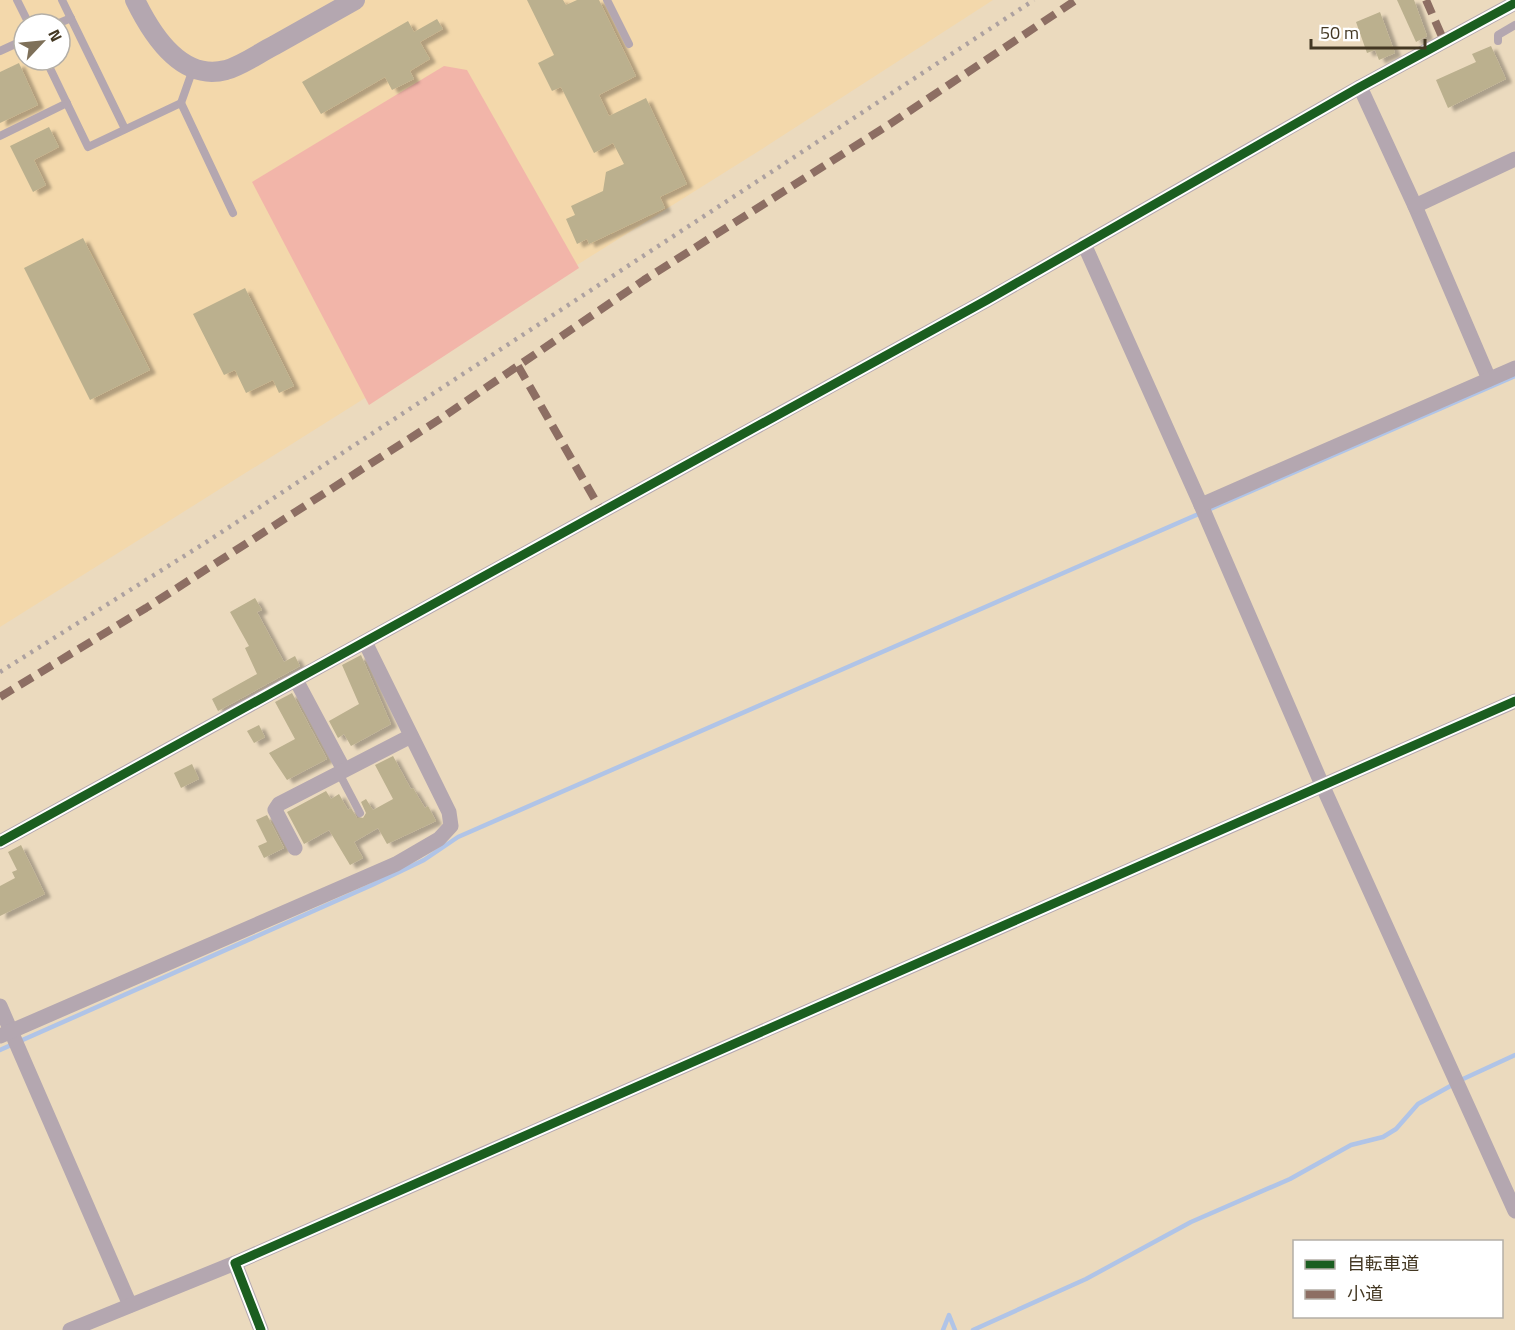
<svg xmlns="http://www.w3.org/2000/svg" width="1515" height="1330" viewBox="0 0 1515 1330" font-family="'Titillium Web','Noto Sans JP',sans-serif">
<defs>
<filter id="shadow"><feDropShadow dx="6" dy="3.5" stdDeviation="1.5" flood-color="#0004"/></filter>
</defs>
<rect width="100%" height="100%" fill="#ebdabe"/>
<path fill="#f3d8ab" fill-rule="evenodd" d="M0 0H993L765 147 0 627ZM24 24H60V60H24Z"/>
<polygon fill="#f2b5a9" points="444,66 467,70 579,268 369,405 252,182"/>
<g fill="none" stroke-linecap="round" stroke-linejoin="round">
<g stroke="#b0c4e7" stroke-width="4.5">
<polyline points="0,1050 372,885 424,860 458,837 1515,376"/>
<polyline points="943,1330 949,1315 955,1330"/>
<polyline points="973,1330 1086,1279 1191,1222 1290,1179 1351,1145 1383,1137 1396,1129 1418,1104 1463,1079 1515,1055"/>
</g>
</g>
<g fill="#bbb08e" filter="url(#shadow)">
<polygon points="527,0 563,0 566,5 577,0 599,0 636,76 599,95 609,116 646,98 687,184 660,197 665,208 589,244 587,239 577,244 566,219 575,215 571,206 603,191 606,172 624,164 613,143 594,153 561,87 552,91 538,63 554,55"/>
<polygon points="1397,0 1414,0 1427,36 1416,42"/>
<polygon points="1380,12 1395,53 1379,60 1375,50 1367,53 1356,22"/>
<polygon points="437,19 443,29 420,42 430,59 410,71 414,79 392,90 385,77 321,114 302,82 408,21 414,32"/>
<polygon points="1491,46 1506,79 1448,108 1436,80 1476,62 1472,54"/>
<polygon points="19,63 38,105 0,123 0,72"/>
<polygon points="49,127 59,147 34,160 46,185 33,192 10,146"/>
<polygon points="83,238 150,370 90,400 24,268"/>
<polygon points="245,288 294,386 279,393 273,380 246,393 235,370 224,375 193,314"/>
<polygon points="255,598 262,610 257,612 284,662 295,656 300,666 218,711 212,699 257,674 245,648 249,646 230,612"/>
<polygon points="361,655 391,724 351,746 344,734 338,738 329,721 359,704 342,665"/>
<polygon points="292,693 327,759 287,780 269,753 295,739 275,702"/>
<polygon points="259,725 265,737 254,743 247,731"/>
<polygon points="393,756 411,789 413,788 425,808 428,806 436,821 387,844 378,828 354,842 363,858 350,865 329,830 304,844 287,812 326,791 331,799 339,794 348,810 351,808 357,818 363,818 366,813 361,802 366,799 373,810 393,799 375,765"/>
<polygon points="192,764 199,779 181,788 174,773"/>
<polygon points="267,815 284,848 264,858 258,846 267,842 256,820"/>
<polygon points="21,845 45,894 0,916 0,886 15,878 12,872 17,870 8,852"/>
</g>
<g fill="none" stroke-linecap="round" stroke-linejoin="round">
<g stroke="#b4a7b0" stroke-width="8">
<polyline points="17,0 29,24"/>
<polyline points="62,0 125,129"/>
<polyline points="607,0 629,44"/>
<polyline points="57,24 71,18"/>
<polyline points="1498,41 1498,35 1515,25"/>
<polyline points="0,51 24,40"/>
<polyline points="46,60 88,147 181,103 193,69"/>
<polyline points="181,103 233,213"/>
<polyline points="0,136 67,103"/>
<polyline points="339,773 360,813"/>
</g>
<g stroke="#b4a7b0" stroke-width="15">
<polyline points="1360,87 1415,206 1489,379"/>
<polyline points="1415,206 1515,159"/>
<polyline points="1084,244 1201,505 1323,787 1515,1211"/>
<polyline points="1201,505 1515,368"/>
<polyline points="296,680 344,770"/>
<polyline points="0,842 987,300 1360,87 1515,3"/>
<polyline points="295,848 275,810 279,804 411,736"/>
<polyline points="0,1006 130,1305"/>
<polyline points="0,1036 396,864 439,839 451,826 449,812 365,642"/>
<polyline points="70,1330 235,1263"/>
<polyline points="261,1330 235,1263 1515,701"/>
</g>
<path stroke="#b4a7b0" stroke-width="20" d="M135 0C151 33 181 82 226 70 243 65 259 53 275 45 302 30 328 15 355 0"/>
<polyline stroke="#ada1a0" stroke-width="4.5" stroke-dasharray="3 6" stroke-linecap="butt" points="0,672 208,541 1034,0"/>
<g stroke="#8d6e63" stroke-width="8" stroke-dasharray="15 8" stroke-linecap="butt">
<polyline points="1426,0 1444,41"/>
<polyline points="518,366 602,512"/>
<polyline points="0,697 146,608 440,419 644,280 890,124 1076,0"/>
</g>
<g stroke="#fff" stroke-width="13">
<g id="cycleway">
<polyline points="0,842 987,300 1360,87 1515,3"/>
<polyline points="261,1330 235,1263 1515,701"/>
</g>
</g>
<use href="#cycleway" stroke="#1b5e20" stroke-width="9"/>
</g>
<rect x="1293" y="1240" width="210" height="78" fill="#ffffff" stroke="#b4afa7" stroke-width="1.5"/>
<rect x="1305" y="1260" width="30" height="9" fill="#1b5e20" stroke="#b4afa7" stroke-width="1.5"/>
<text x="1347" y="1270" font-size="18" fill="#433722">自転車道</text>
<rect x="1305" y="1290" width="30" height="9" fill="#8d6e63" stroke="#b4afa7" stroke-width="1.5"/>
<text x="1347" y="1300" font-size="18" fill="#433722">小道</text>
<g transform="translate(42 42) rotate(64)"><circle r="28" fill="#ffffff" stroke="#b4afa7" stroke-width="1.5"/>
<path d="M0-4.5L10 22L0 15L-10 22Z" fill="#7e7059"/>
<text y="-9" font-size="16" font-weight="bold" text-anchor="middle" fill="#433722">N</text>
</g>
<path d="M1311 39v9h114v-9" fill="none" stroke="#433722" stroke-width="3"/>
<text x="1320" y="39" font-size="18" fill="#433722" stroke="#ffffff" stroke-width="4.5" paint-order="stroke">50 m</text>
</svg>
